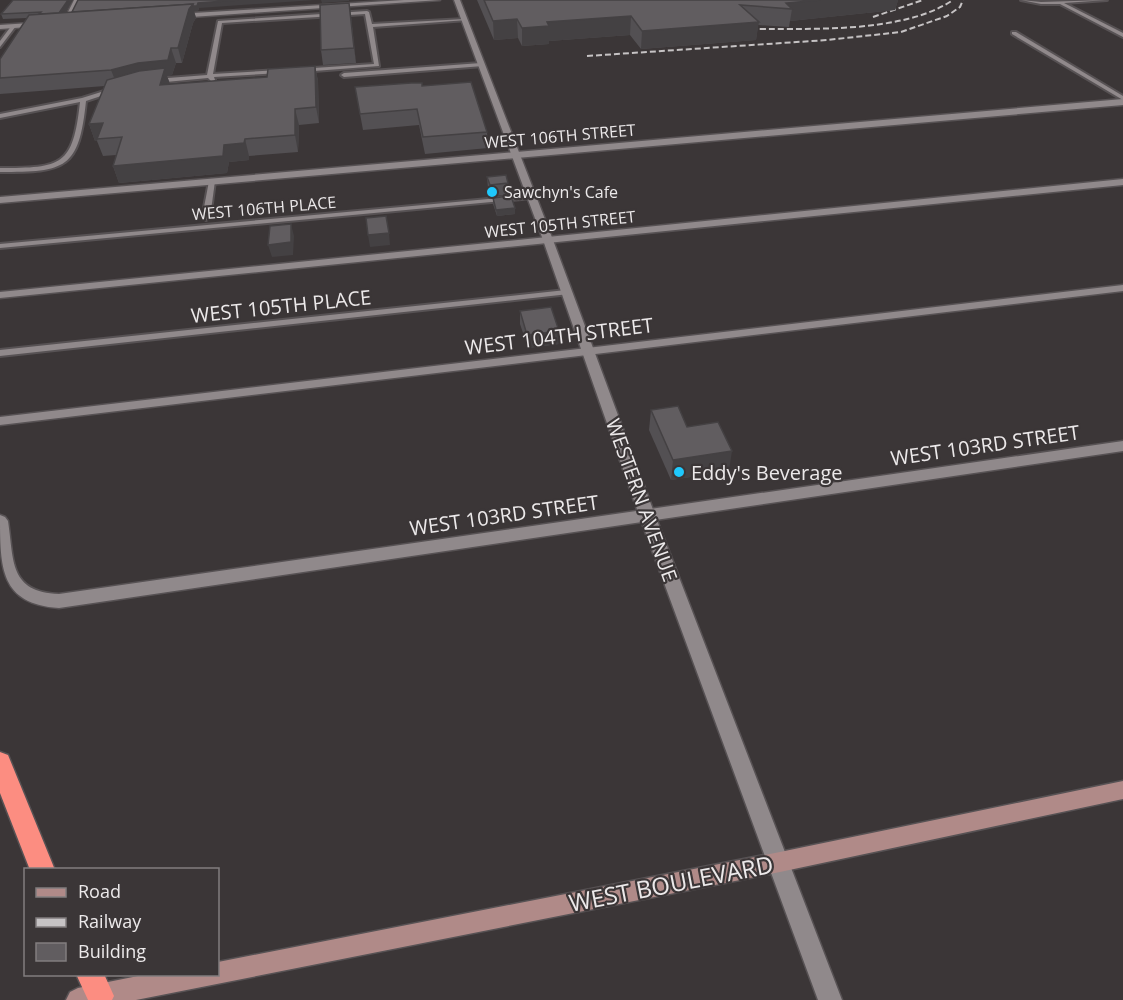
<svg xmlns="http://www.w3.org/2000/svg" width="1123" height="1000" viewBox="0 0 1123 1000" font-family="'Open Sans',sans-serif">
<rect width="100%" height="100%" fill="#3b3637"/>
<g fill="none" stroke-linecap="round" stroke-linejoin="round">
<g stroke="#575254" stroke-width="4">
<g id="service">
<polygon points="1021,0 1041,2 1107,0 1064,3 1123,33 1123,37 1060,4 1041,4"/>
<polygon points="367,11 369,12 372,24 465,19 467,20 373,27 379,66 301,72 299,71 299,69 374,64 365,14 222,23 213,74 279,70 281,71 281,73 214,77 215,80 212,82 208,78 155,83 152,81 155,79 207,75 218,21"/>
<polygon points="12,25 16,26 0,47 0,41"/>
<polygon points="1012,32 1016,32 1123,96 1123,100 1012,34"/>
<polygon points="481,63 483,66 344,77 341,75 344,73"/>
<path d="M114 88 117 90 116 91 86 101C79 169 66 172 0 172V168C62 168 73 166 80 102L0 118V114L82 98Z"/>
<polygon points="212,179 215,181 210,218 206,220 202,218 209,181"/>
<polygon points="531,195 534,197 533,198 0,248 0,244"/>
<polygon points="566,290 570,292 569,294 0,356 0,350"/>
</g>
</g>
<g stroke="#575254" stroke-width="3">
<g id="minor">
<polygon points="74,0 80,0 66,24 62,24"/>
<polygon points="404,0 440,0 177,18 174,16 177,14"/>
<polygon points="45,22 42,26 0,29 0,25"/>
<polygon points="1123,99 1123,105 0,203 0,197"/>
<polygon points="1123,179 1123,185 0,298 0,292"/>
<polygon points="1123,285 1123,291 0,425 0,417"/>
<path d="M1123 441V451L59 608C0 604 0 568 0 515L5 517 8 521C14 561 9 592 59 594Z"/>
</g>
</g>
<g stroke="#575254" stroke-width="3">
<polygon id="tertiary" points="454,0 460,0 553,240 655,515 842,1000 818,1000 639,515 543,240"/>
</g>
<g stroke="#575254" stroke-width="3">
<polygon id="secondary" points="1123,781 1123,799 780,872 136,1000 66,1000 70,992 78,988 148,974 218,974 218,962 780,852"/>
</g>
<g stroke="#575254" stroke-width="3">
<g id="motorway">
<polygon points="0,752 8,755 55,870 30,870 0,793"/>
<polygon points="76,974 104,974 114,996 112,1000 88,1000"/>
</g>
</g>
<use href="#service" fill="#90898b" fill-rule="evenodd"/>
<use href="#minor" fill="#90898b" fill-rule="evenodd"/>
<use href="#tertiary" fill="#90898b" fill-rule="evenodd"/>
<use href="#secondary" fill="#b08a88" fill-rule="evenodd"/>
<use href="#motorway" fill="#fc8d81" fill-rule="evenodd"/>
<g stroke="#c6c3c4" stroke-width="2" stroke-dasharray="6 3" stroke-linecap="butt">
<polyline points="873,17 923,0"/>
<path d="M742 29C804 28 901 35 953 0"/>
<polyline points="587,56 827,40 901,32 947,16 960,7 963,0"/>
</g>
</g>
<g fill="#535053">
<polygon points="73,0 65,13 199,8 198,11 194,11 196,18 193,23 182,63 176,63 172,75 167,76 170,84 267,77 315,66 318,81 319,123 299,125 298,152 249,156 249,160 229,162 227,173 119,183 113,166 116,155 103,156 97,141 95,141 89,124 105,86 0,94 0,59 27,18 3,19 1,14"/>
<polygon points="477,0 898,0 895,10 790,21 789,27 758,25 756,40 641,49 630,35 549,41 549,44 522,46 518,38 494,40"/>
<polygon points="351,17 356,63 323,65 321,50"/>
<polygon points="355,87 487,132 488,148 425,154 419,125 363,130"/>
<polygon points="487,177 508,183 509,195 490,196 488,188"/>
<polygon points="493,198 515,208 515,214 497,216 493,204"/>
<polygon points="520,311 559,331 559,344 528,348 520,324"/>
<polygon points="651,410 687,427 729,471 671,480 649,430"/>
</g>
<g fill="#444143">
<polygon points="68,0 73,0 61,19 59,14"/>
<polygon points="239,0 315,0 199,8 198,11 194,11 196,18 193,23 182,63 178,48 73,19 193,4 198,3"/>
<polygon points="321,0 349,0 349,1 322,3"/>
<polygon points="820,0 898,0 895,10 790,21 792,9 786,3"/>
<polygon points="349,3 351,17 356,63 354,48"/>
<polygon points="631,16 630,35 549,41 549,44 522,46 522,28 547,22"/>
<polygon points="517,19 518,38 494,40 493,21"/>
<polygon points="759,22 756,40 641,49 642,31"/>
<polygon points="171,48 176,63 172,75 167,76 170,84 165,100 117,85 111,70"/>
<polygon points="315,66 318,81 319,123 316,107"/>
<polygon points="295,109 299,125 298,152 295,135"/>
<polygon points="103,123 97,141 95,141 89,124"/>
<polygon points="245,139 249,156 249,160 229,162 227,173 119,183 113,166"/>
<polygon points="515,208 515,214 497,216 496,210"/>
<polygon points="291,224 294,236 293,255 272,257 268,245"/>
<polygon points="389,233 390,245 370,247 368,235"/>
<polygon points="559,331 559,344 528,348 527,335"/>
<polygon points="732,451 729,471 671,480 673,460"/>
</g>
<g fill="#615d60" stroke="#444143" stroke-width="1.5">
<polygon points="13,0 68,0 59,13 39,14 41,12 1,14"/>
<polygon points="78,0 239,0 198,3 197,6 193,6 193,4 72,12"/>
<polygon points="484,0 820,0 786,3 792,9 740,5 759,22 642,31 631,16 547,22 549,26 522,28 517,19 493,21"/>
<polygon points="349,3 354,48 321,50 320,5"/>
<polygon points="193,4 189,9 178,48 171,48 168,60 138,63 111,70 0,78 0,59 29,15"/>
<polygon points="315,66 316,107 295,109 295,135 245,139 244,143 224,145 223,156 113,166 122,137 97,139 103,123 89,124 107,80 139,71 165,68 160,85 267,77 268,69"/>
<polygon points="471,82 487,132 423,137 417,109 360,114 355,87 411,83 422,83 422,86"/>
<polygon points="506,175 508,183 490,185 487,177"/>
<polygon points="511,196 515,208 496,210 493,198"/>
<polygon points="386,216 389,233 368,235 366,218"/>
<polygon points="291,224 291,242 268,245 270,226"/>
<polygon points="551,307 559,331 527,335 520,311"/>
<polygon points="678,406 687,427 718,422 732,451 673,460 651,410"/>
</g>
<g fill="#1fc9fd" stroke="#3b3637" stroke-width="2">
<circle cx="492" cy="192" r="6"/>
<circle cx="679" cy="472" r="6"/>
</g>
<g text-anchor="middle" dominant-baseline="central" stroke-width="4.5" stroke-linejoin="round" paint-order="stroke">
<g font-size="16" fill="#ece9ea" stroke="#3b3637">
<text transform="translate(560 136) rotate(-5)">WEST 106TH STREET</text>
<text transform="translate(264 208) rotate(-5)">WEST 106TH PLACE</text>
<text transform="translate(560 224) rotate(-6)">WEST 105TH STREET</text>
</g>
<g font-size="16" fill="#ece9ea" stroke="#3b3637" text-anchor="start">
<text x="504" y="192">Sawchyn's Cafe</text>
</g>
<g font-size="20" fill="#ece9ea" stroke="#3b3637">
<text transform="translate(281 306) rotate(-6)">WEST 105TH PLACE</text>
<text transform="translate(559 336) rotate(-7)">WEST 104TH STREET</text>
<text transform="translate(985 445) rotate(-8)">WEST 103RD STREET</text>
<text transform="translate(642 500) rotate(70)">WESTERN AVENUE</text>
<text transform="translate(504 515) rotate(-8)">WEST 103RD STREET</text>
</g>
<g font-size="20" fill="#ece9ea" stroke="#3b3637" text-anchor="start">
<text x="691" y="472">Eddy's Beverage</text>
</g>
<g font-size="24" fill="#ece9ea" stroke="#3b3637">
<text transform="translate(671 883) rotate(-11)">WEST BOULEVARD</text>
</g>
</g>
<rect x="24" y="868" width="195" height="108" fill="#3b3637" stroke="#827e7f" stroke-width="1.5"/>
<rect x="36" y="888" width="30" height="9" fill="#b08a88" stroke="#827e7f" stroke-width="1.5"/>
<text x="78" y="898" font-size="18" fill="#ece9ea">Road</text>
<rect x="36" y="918" width="30" height="9" fill="#c6c3c4" stroke="#827e7f" stroke-width="1.5"/>
<text x="78" y="928" font-size="18" fill="#ece9ea">Railway</text>
<rect x="36" y="943" width="30" height="18" fill="#615d60" stroke="#827e7f" stroke-width="1.5"/>
<text x="78" y="958" font-size="18" fill="#ece9ea">Building</text>
</svg>
